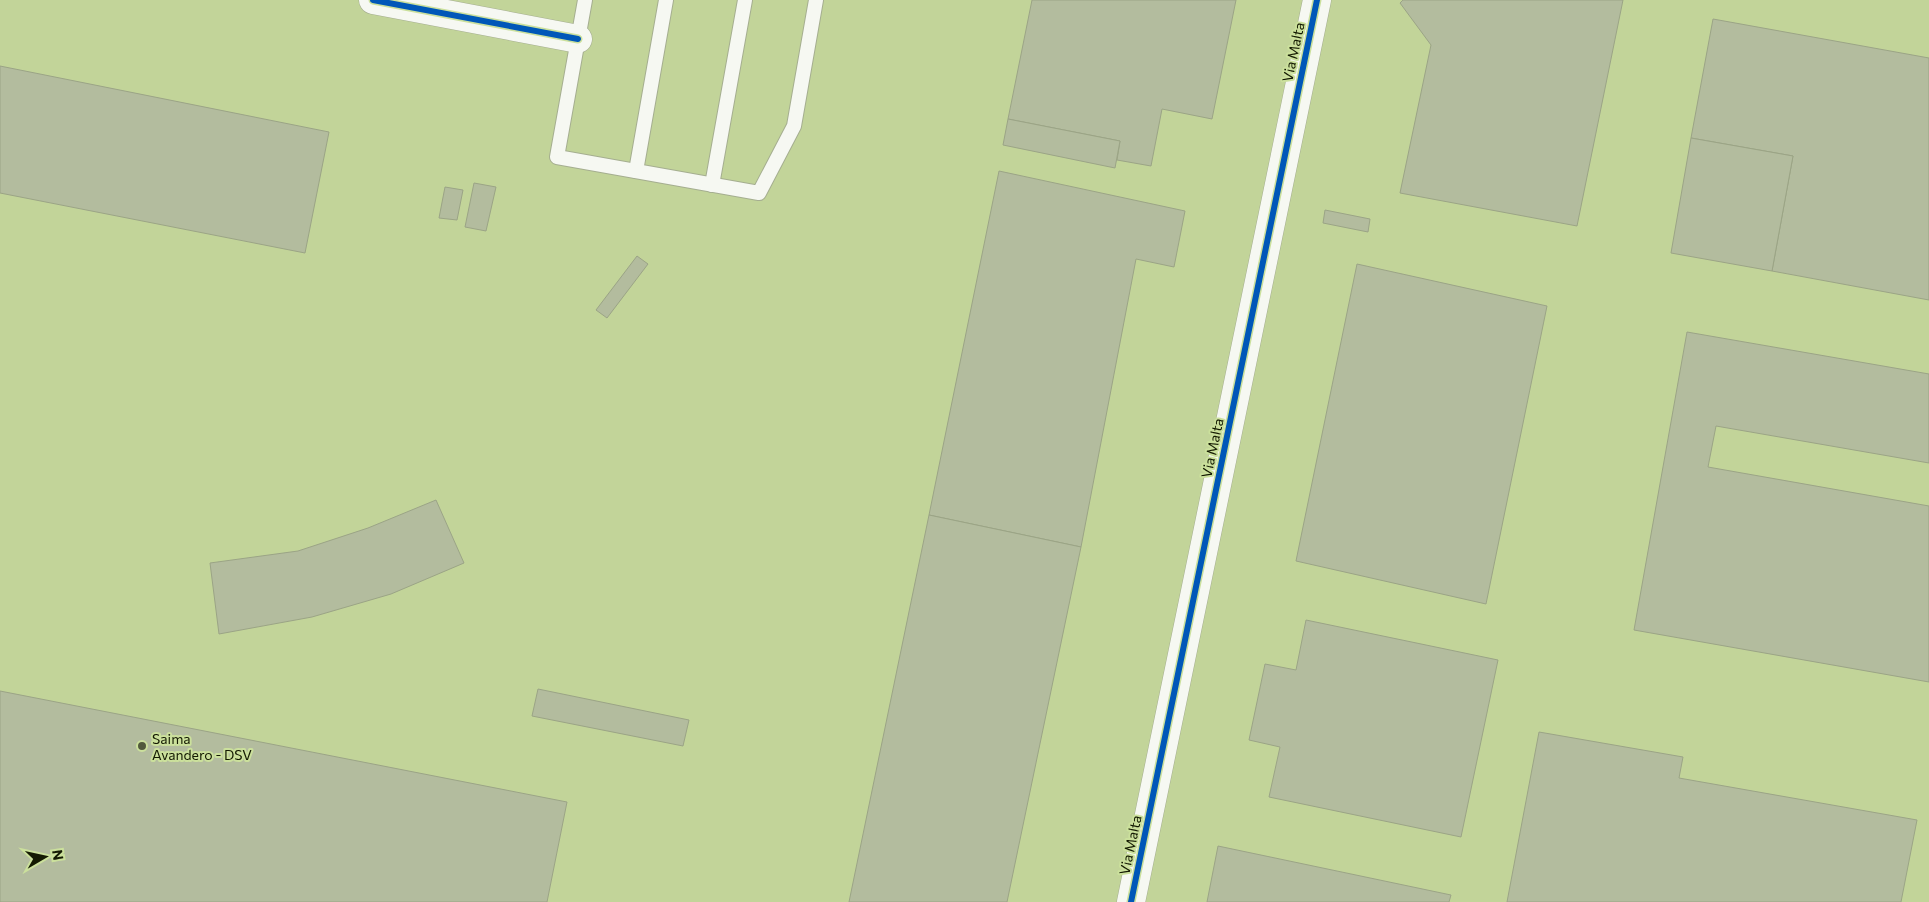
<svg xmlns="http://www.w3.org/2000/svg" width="1929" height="902" viewBox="0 0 1929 902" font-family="Commissioner,sans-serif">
<rect width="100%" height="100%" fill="#c5d1ab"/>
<rect fill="#c2d499" x="0" y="0" width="1929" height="902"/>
<g fill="#b3bc9e" stroke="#9ba486">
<polygon points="1032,0 1236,0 1212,119 1162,109 1151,166 1117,160 1120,141 1008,119"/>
<polygon points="1403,0 1623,0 1577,226 1400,193 1431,45 1400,3"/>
<polygon points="1713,19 1929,58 1929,300 1772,271 1793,156 1691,138"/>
<polygon points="0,66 329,132 305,253 0,193"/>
<polygon points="1008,119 1120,141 1115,168 1003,145"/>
<polygon points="1691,138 1793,156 1772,271 1671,253"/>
<polygon points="999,171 1185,211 1174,267 1136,259 1081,547 929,515"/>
<polygon points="474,183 496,187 486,231 465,227"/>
<polygon points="445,187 463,190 457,220 439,218"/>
<polygon points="1325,210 1370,219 1368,232 1323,223"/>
<polygon points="637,256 648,264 607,318 596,310"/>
<polygon points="1357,264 1547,306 1486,604 1296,561"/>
<polygon points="1687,332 1929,374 1929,463 1716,426 1708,467 1929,506 1929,682 1634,630"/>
<polygon points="436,500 464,563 391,594 312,617 219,634 210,563 298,551 368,528"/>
<polygon points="929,515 1081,547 1007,902 849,902"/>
<polygon points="1306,620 1498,660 1461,837 1269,797 1280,747 1249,740 1265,664 1296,670"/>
<polygon points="538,689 689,720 683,746 532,716"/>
<polygon points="0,691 567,802 547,902 0,902"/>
<polygon points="1539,732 1683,757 1679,778 1917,820 1901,902 1507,902"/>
<polygon points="1218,846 1451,895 1449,902 1207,902"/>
</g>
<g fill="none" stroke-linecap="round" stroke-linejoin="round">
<g stroke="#a5ae90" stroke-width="16">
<g id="service">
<polyline points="585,0 557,157 759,193 794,126 816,0"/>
<polyline points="636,171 666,0"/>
<polyline points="712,185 745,0"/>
</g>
</g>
<g stroke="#a5ae90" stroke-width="29">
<g id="minor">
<polyline points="373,0 578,39"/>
<polyline points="1131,902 1317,0"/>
</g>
</g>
<use href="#service" stroke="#f6f8f2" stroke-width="14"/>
<use href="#minor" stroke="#f6f8f2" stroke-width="28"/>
<g stroke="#cbe09c" stroke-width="9">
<g id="cycleway">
<polyline points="373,0 578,39"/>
<polyline points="1131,902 1317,0"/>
</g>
</g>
<use href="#cycleway" stroke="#0057b8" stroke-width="6"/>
</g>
<circle fill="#525a3d" stroke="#cbe09c" stroke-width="2" cx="142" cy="746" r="5"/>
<g text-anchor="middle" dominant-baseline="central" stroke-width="4" stroke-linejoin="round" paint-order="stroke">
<g font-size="14" fill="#141a02" stroke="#cbe09c">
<text transform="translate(1293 52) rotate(-78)">Via Malta</text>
<text transform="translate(1212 448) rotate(-78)">Via Malta</text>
<text transform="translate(1130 845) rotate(-78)">Via Malta</text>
</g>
<g font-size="14" fill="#141a02" stroke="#cbe09c" text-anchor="start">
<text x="152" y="738">Saima<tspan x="152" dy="16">Avandero - DSV</tspan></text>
</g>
</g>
<g transform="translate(45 857) rotate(81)" stroke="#cbe09c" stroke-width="4" paint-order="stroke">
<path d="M0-4L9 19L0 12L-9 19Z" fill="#141a02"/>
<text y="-8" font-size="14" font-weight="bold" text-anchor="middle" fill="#141a02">N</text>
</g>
</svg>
